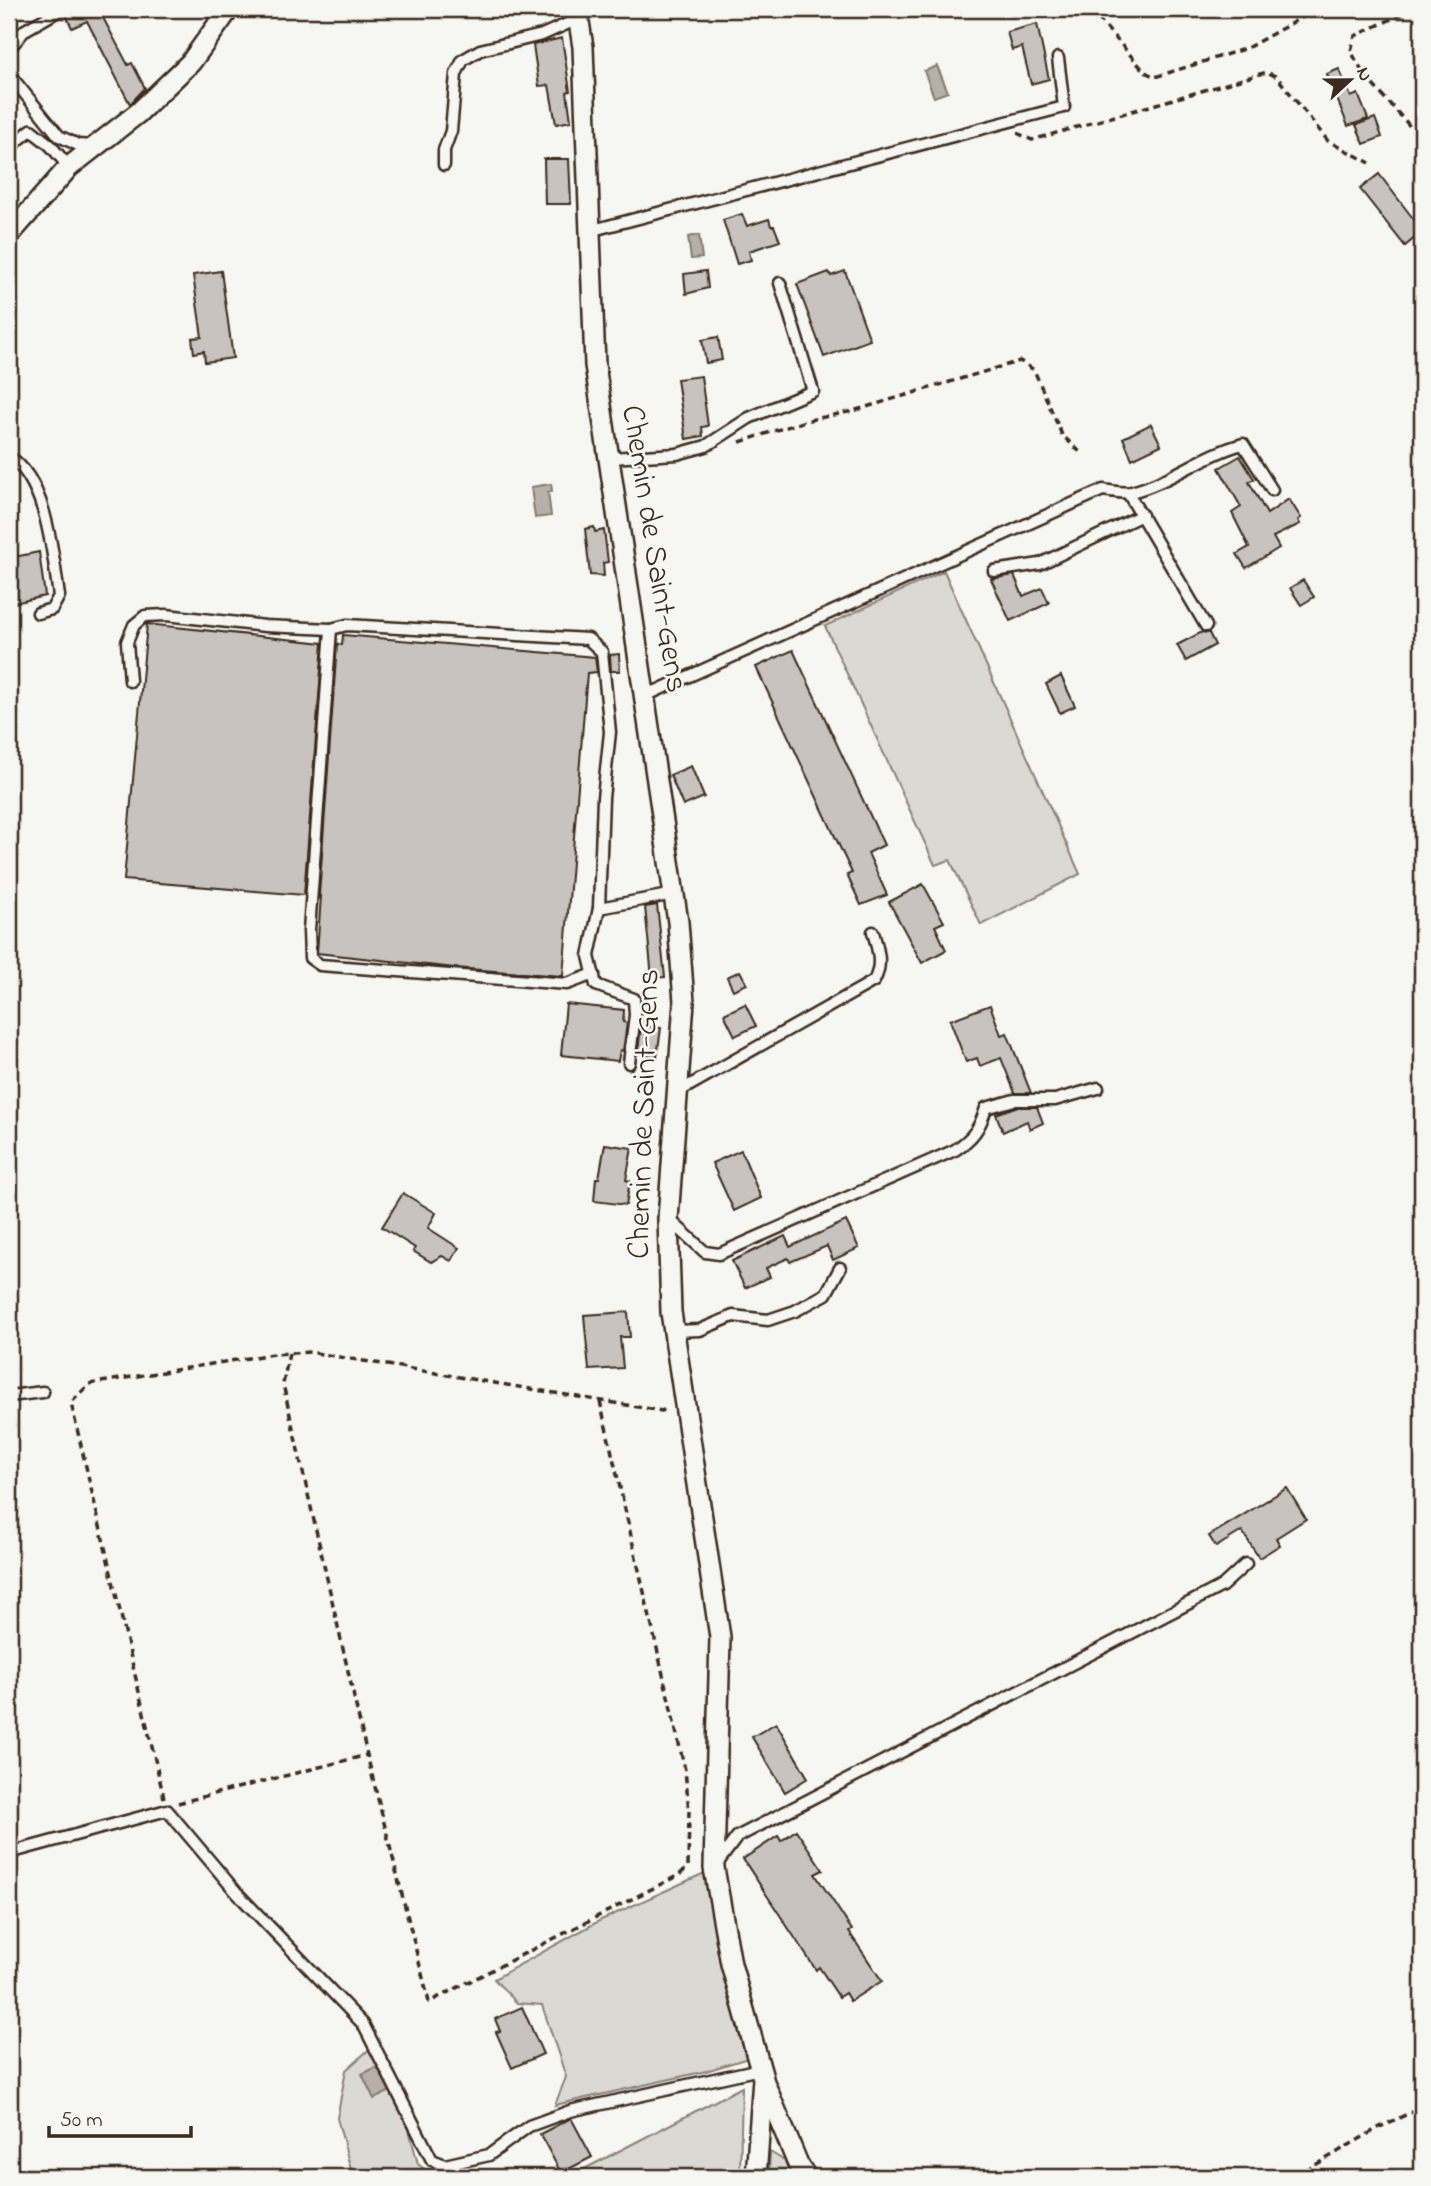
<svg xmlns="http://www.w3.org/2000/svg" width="1431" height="2186" viewBox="0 0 1431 2186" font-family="'Indie Flower',sans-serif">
<rect width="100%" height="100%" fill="#f6f6f2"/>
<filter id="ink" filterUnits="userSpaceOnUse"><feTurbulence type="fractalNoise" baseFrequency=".0143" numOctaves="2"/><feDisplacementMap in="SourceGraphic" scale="14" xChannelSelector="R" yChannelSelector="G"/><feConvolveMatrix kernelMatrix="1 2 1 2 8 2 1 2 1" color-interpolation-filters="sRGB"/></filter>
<g filter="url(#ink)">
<g fill="#dad9d3" stroke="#8a8278" stroke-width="2">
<polygon points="944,571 1080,874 981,925 950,860 935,865 825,626"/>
<polygon points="709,1871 748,2058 706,2071 555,2105 566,2077 542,2005 517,2003 494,1979 599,1921"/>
<polygon points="373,2046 406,2118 418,2164 434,2177 353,2177 337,2118 346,2070"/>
<polygon points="742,2087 740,2177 569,2177"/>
<polygon points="770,2152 790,2164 797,2177 769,2177"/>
</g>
<g fill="#b6b0a9" stroke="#857a71" stroke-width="2">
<polygon points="937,66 948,92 934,97 924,71"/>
<polygon points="699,235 702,258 691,259 688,237"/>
<polygon points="551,484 552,491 548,492 551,516 535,518 531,487"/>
<polygon points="381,2065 393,2090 374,2099 362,2074"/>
</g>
<g fill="#c8c3be" stroke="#3b2a1e" stroke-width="2">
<polygon points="67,9 113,9 101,14 128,65 132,63 145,88 130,104 87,21 72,28 66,15"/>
<polygon points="1037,24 1049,79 1031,84 1022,47 1012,50 1007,32"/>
<polygon points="562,38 570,91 567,92 571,121 556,124 549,85 539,86 533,45"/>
<polygon points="1339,69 1351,97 1358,94 1368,119 1348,126 1327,74"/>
<polygon points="1375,118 1382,137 1364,144 1356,125"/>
<polygon points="544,159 569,159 571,204 545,204"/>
<polygon points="1379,174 1422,230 1422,232 1405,246 1360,189"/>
<polygon points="742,214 747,226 769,219 771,226 774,226 780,241 749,251 751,260 737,264 723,220"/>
<polygon points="221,271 233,358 205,362 204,351 194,353 192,338 202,337 193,275"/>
<polygon points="706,271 708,288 686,294 684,274"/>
<polygon points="845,271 870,340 824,357 797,284 829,272 831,276"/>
<polygon points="718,337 722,360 706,363 702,340"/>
<polygon points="701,376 708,426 702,427 703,436 686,439 677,379"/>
<polygon points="1151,424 1161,445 1132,459 1123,438"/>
<polygon points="1240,456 1254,479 1249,482 1267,514 1289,499 1301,518 1298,520 1300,524 1273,537 1279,548 1246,568 1237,554 1249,547 1232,513 1241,507 1219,468"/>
<polygon points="594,527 595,532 604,530 608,562 603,563 604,576 590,575 585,529"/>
<polygon points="39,552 45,596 14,603 9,579 9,558"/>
<polygon points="1014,575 1023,596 1042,588 1049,603 1010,621 991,579"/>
<polygon points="1303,580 1314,597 1301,605 1290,588"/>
<polygon points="147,624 323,643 304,895 124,880"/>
<polygon points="1202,632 1209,633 1215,645 1186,661 1177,645"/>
<polygon points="343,635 595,657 597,672 587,673 563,976 455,968 317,953 321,896 319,896 337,644 342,645"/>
<polygon points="793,650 884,845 868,853 887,895 861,905 847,875 852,873 756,667"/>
<polygon points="619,654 620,671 611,671 610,655"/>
<polygon points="1061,676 1075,706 1060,713 1046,684"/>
<polygon points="691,766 704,797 683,806 670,775"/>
<polygon points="923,884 944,922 935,926 946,950 922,963 889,902"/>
<polygon points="657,905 665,977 652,978 645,907"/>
<polygon points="740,971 747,984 733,990 727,977"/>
<polygon points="566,1004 624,1010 623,1022 627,1023 623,1051 620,1050 618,1061 561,1055"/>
<polygon points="745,1004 756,1026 735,1036 724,1014"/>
<polygon points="990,1005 1001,1035 1007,1033 1031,1093 1015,1093 1001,1058 980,1066 977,1058 966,1062 950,1020"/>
<polygon points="641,1025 661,1028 657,1057 638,1053"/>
<polygon points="1015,1107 1037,1107 1043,1123 1030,1129 1027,1121 1003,1132 996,1114"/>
<polygon points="605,1144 632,1148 626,1180 630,1181 626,1205 594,1201 596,1178 599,1178"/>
<polygon points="741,1150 761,1198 734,1211 712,1163"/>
<polygon points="403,1193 436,1213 428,1228 459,1248 451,1261 442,1256 431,1262 413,1251 415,1248 382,1227"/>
<polygon points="846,1221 859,1248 833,1260 827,1246 790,1262 788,1258 766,1268 770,1277 745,1288 732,1261 785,1236 790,1247"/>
<polygon points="628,1312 630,1337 620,1337 623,1368 589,1370 584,1315"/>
<polygon points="1287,1488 1306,1519 1276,1538 1280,1545 1259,1558 1242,1531 1216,1547 1209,1536"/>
<polygon points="776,1723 808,1778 785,1792 752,1737"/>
<polygon points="796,1830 823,1870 815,1874 852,1930 849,1932 882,1981 850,2001 845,1993 839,1997 819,1967 816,1970 743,1859 778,1836 781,1841"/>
<polygon points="522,2007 543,2054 512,2068 496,2032 500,2031 495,2019"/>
<polygon points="571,2118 592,2157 561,2173 540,2134"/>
</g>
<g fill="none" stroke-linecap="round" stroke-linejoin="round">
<g stroke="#3b2a1e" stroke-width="15">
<g id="service">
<polyline points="9,49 25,30 60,10"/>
<polyline points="9,74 59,136 78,145 92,146"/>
<polyline points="9,148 31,130 50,145 69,167"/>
<polyline points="444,165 444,150 451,131 456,74 463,60 480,50 542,35 578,19"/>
<polyline points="589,231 1064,107 1058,58"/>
<path d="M9 457C47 479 53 557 59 596L52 609 38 613"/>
<polyline points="610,458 677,454 706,446 749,418 813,391 780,283"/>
<polyline points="1128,493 1206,626"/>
<polyline points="994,571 1040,564 1142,515"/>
<polyline points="130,681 127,642 134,625 145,616 166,615 265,626 331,629"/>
<path d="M645 696 1103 490C1112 491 1122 494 1131 492 1171 482 1204 454 1243 444L1272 490"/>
<polyline points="594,974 567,984 320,965 310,958 309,930 331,629 347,625 588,639 602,652 610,732 603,798 599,908"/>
<polyline points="629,1063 635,1015 634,999 596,985 589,956 599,908 674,894"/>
<path d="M678 1092 874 981C883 964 878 950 873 932"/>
<path d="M671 1221 705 1252 719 1254 955 1150C973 1138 980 1128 986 1108L1014 1100H1055L1098 1088"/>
<polyline points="674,1331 700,1330 733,1316 768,1320 795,1311 826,1294 840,1268"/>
<polyline points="9,1396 43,1392"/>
<polyline points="9,1853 167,1810 237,1893 363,2024 432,2160 445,2165 489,2155 529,2126 570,2111 760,2069"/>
<polyline points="716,1865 737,1837 1222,1586 1246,1564"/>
</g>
</g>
<g stroke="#3b2a1e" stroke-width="24">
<g id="minor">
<polyline points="577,9 583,47 595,365 678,922 684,1002 668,1219 671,1312 720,1637 714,1868 731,1964 763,2078 756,2177"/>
<polyline points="9,235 69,167 138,113 191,62 229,9"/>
<polyline points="764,2082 798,2164 806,2177"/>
</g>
</g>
<g stroke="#3b2a1e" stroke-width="3.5" stroke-dasharray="7 5" stroke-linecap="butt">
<polyline points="1090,9 1145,72 1155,77 1247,48 1306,15 1310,9"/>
<polyline points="1413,9 1355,36 1351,51 1364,75 1408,124 1422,144"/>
<polyline points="1017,133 1032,140 1267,72 1277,77 1328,141 1370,163"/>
<polyline points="740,442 805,421 853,411 1020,361 1034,370 1062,435 1080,452"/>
<polyline points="289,1353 283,1384 367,1755 429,2002 679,1875 688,1867 689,1811 685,1770 600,1401"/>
<polyline points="164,1798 71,1403 89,1384 273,1354 310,1352 662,1411 666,1408"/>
<polyline points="178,1803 367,1755"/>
<polyline points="1295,2177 1380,2127 1422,2107"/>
</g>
<use href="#service" stroke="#f6f6f2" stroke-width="10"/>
<use href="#minor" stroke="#f6f6f2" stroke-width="19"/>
</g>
</g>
<g text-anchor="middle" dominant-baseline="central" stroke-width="5" stroke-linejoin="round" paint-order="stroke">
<g font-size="32" fill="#3b2a1e" stroke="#f6f6f2">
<text transform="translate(653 549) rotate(81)">Chemin de Saint-Gens</text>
<text transform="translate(645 1114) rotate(-88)">Chemin de Saint-Gens</text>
</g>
</g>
<rect width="1431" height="2186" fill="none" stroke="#f6f6f2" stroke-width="35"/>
<rect x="18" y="18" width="1396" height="2151" fill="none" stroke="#3b2a1e" stroke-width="2.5" filter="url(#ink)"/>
<g transform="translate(1350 80) rotate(68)" stroke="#f6f6f2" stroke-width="5" paint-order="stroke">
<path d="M0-5L12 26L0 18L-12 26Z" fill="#3b2a1e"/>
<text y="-10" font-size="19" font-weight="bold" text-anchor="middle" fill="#3b2a1e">N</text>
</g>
<path d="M49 2126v10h142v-10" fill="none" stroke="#3b2a1e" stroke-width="3.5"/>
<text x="60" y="2126" font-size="21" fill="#3b2a1e" stroke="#f6f6f2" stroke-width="5" paint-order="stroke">50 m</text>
</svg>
